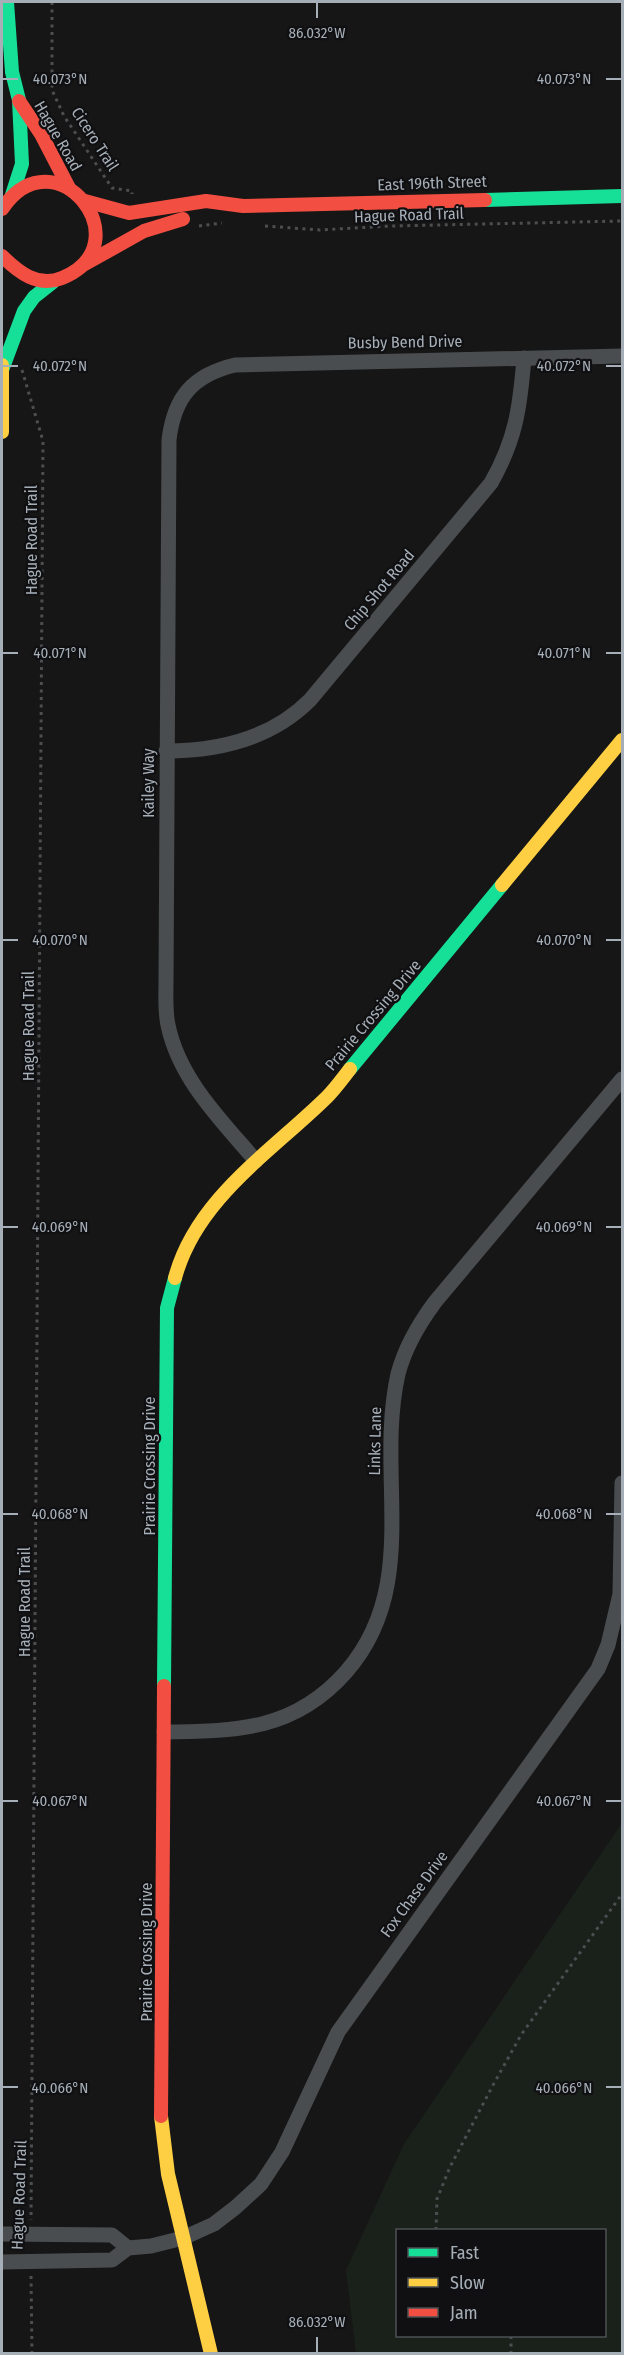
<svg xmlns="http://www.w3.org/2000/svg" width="624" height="2355" viewBox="0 0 624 2355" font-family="'Fira Sans Condensed',sans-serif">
<rect width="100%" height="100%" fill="#161616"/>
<path fill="#1a211a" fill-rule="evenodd" d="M622 1823V2353H356L346 2270 404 2144ZM398 2230H604V2336H398Z"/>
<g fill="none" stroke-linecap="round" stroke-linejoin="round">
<g stroke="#4c4e51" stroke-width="3" stroke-dasharray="3 4.5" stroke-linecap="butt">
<polyline points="52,2 52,90 64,116 112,188 132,191 132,194"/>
<polyline points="199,226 222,223"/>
<polyline points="265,226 320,230 390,226 622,221"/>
<polyline points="22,370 43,441 31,2220"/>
<polyline points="436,2230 437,2199 450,2167 492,2087 521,2035 622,1894"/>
<polyline points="31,2276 32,2354"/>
<polyline points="511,2336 511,2354"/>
</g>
<g stroke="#4a4d4f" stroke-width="15">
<path d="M166 751C220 751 271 739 310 700L491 483C516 439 520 407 524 358"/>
<path d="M256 1161C221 1120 179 1079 168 1025 165 1011 166 996 166 983L169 440C174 397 193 375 235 365L622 356"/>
<path d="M164 1732C236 1731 294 1731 346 1672 422 1585 375 1476 398 1374 405 1347 418 1325 435 1302L622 1079"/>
<polyline points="2,2234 112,2235 128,2248"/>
<polyline points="2,2262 112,2260 128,2248 151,2246 183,2238 214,2224 236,2207 261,2184 282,2152 338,2032 598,1669 608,1645 620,1594 622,1483"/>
</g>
<g stroke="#16e098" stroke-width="14">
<polyline points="7,2 12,72 19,100 22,164 12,195"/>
<polyline points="485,200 622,196"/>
<polyline points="2,370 24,311 34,297 53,282"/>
<polyline points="350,1069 502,885"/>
<polyline points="164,1686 167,1308 175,1278"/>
</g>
<g stroke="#ffcf43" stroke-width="14">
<polyline points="2,365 2,432"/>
<polyline points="502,885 622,740"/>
<path d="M175 1278C196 1199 271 1152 327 1097 335 1089 343 1078 350 1069"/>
<polyline points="161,2116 168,2174 211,2354"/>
</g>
<g stroke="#f24e42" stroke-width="14">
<polyline points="19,101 41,134 69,188"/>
<polyline points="85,201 129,213 206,201 243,206 485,200"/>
<path d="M2 209C55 130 145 244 62 278 38 288 18 272 2 256"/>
<polyline points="85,264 144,231 183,219"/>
<polyline points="161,2116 164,1686"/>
</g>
</g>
<path fill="none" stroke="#a6afb8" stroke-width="2" d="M317 3V18M3 79H18M606 79H621M3 366H18M606 366H621M3 653H18M606 653H621M3 940H18M606 940H621M3 1227H18M606 1227H621M3 1514H18M606 1514H621M3 1801H18M606 1801H621M3 2087H18M606 2087H621M317 2337V2352"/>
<g text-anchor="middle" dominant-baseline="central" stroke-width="4.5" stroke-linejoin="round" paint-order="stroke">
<g font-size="16" fill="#a6afb8" stroke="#101012">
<text transform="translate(58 136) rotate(60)">Hague Road</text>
<text transform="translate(95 139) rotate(57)">Cicero Trail</text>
<text transform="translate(432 183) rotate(-2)">East 196th Street</text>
<text transform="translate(409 215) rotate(-2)">Hague Road Trail</text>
<text transform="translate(405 342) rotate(-1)">Busby Bend Drive</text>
<text transform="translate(31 540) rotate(-90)">Hague Road Trail</text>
<text transform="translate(379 590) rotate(-50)">Chip Shot Road</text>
<text transform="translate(148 783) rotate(-90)">Kailey Way</text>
<text transform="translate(373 1015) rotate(-50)">Prairie Crossing Drive</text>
<text transform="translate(28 1026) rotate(-90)">Hague Road Trail</text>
<text transform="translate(375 1441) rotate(-89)">Links Lane</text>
<text transform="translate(149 1466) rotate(-90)">Prairie Crossing Drive</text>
<text transform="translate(24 1602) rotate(-90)">Hague Road Trail</text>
<text transform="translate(414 1894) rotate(-54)">Fox Chase Drive</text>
<text transform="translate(146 1952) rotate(-90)">Prairie Crossing Drive</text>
<text transform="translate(19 2195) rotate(-88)">Hague Road Trail</text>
</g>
</g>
<g font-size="15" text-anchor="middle" fill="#a6afb8" stroke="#101012" stroke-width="4.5" stroke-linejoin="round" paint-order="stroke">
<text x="317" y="38">86.032°W</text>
<text x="60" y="84">40.073°N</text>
<text x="564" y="84">40.073°N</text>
<text x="60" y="371">40.072°N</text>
<text x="564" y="371">40.072°N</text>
<text x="60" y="658">40.071°N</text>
<text x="564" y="658">40.071°N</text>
<text x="60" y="945">40.070°N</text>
<text x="564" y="945">40.070°N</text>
<text x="60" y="1232">40.069°N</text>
<text x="564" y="1232">40.069°N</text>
<text x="60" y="1519">40.068°N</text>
<text x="564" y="1519">40.068°N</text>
<text x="60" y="1806">40.067°N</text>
<text x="564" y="1806">40.067°N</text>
<text x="60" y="2093">40.066°N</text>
<text x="564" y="2093">40.066°N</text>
<text x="317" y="2327">86.032°W</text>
</g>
<rect width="624" height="2355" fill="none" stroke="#a6afb8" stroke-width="6"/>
<rect x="396" y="2229" width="210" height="108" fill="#101012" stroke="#4c5054" stroke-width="1.5"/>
<rect x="408" y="2248" width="30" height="9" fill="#16e098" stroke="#4c5054" stroke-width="1.5"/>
<text x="450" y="2259" font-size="18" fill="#a6afb8">Fast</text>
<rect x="408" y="2278" width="30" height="9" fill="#ffcf43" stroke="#4c5054" stroke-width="1.5"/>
<text x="450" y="2289" font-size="18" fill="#a6afb8">Slow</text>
<rect x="408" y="2308" width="30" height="9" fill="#f24e42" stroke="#4c5054" stroke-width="1.5"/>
<text x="450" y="2319" font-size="18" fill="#a6afb8">Jam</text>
</svg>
